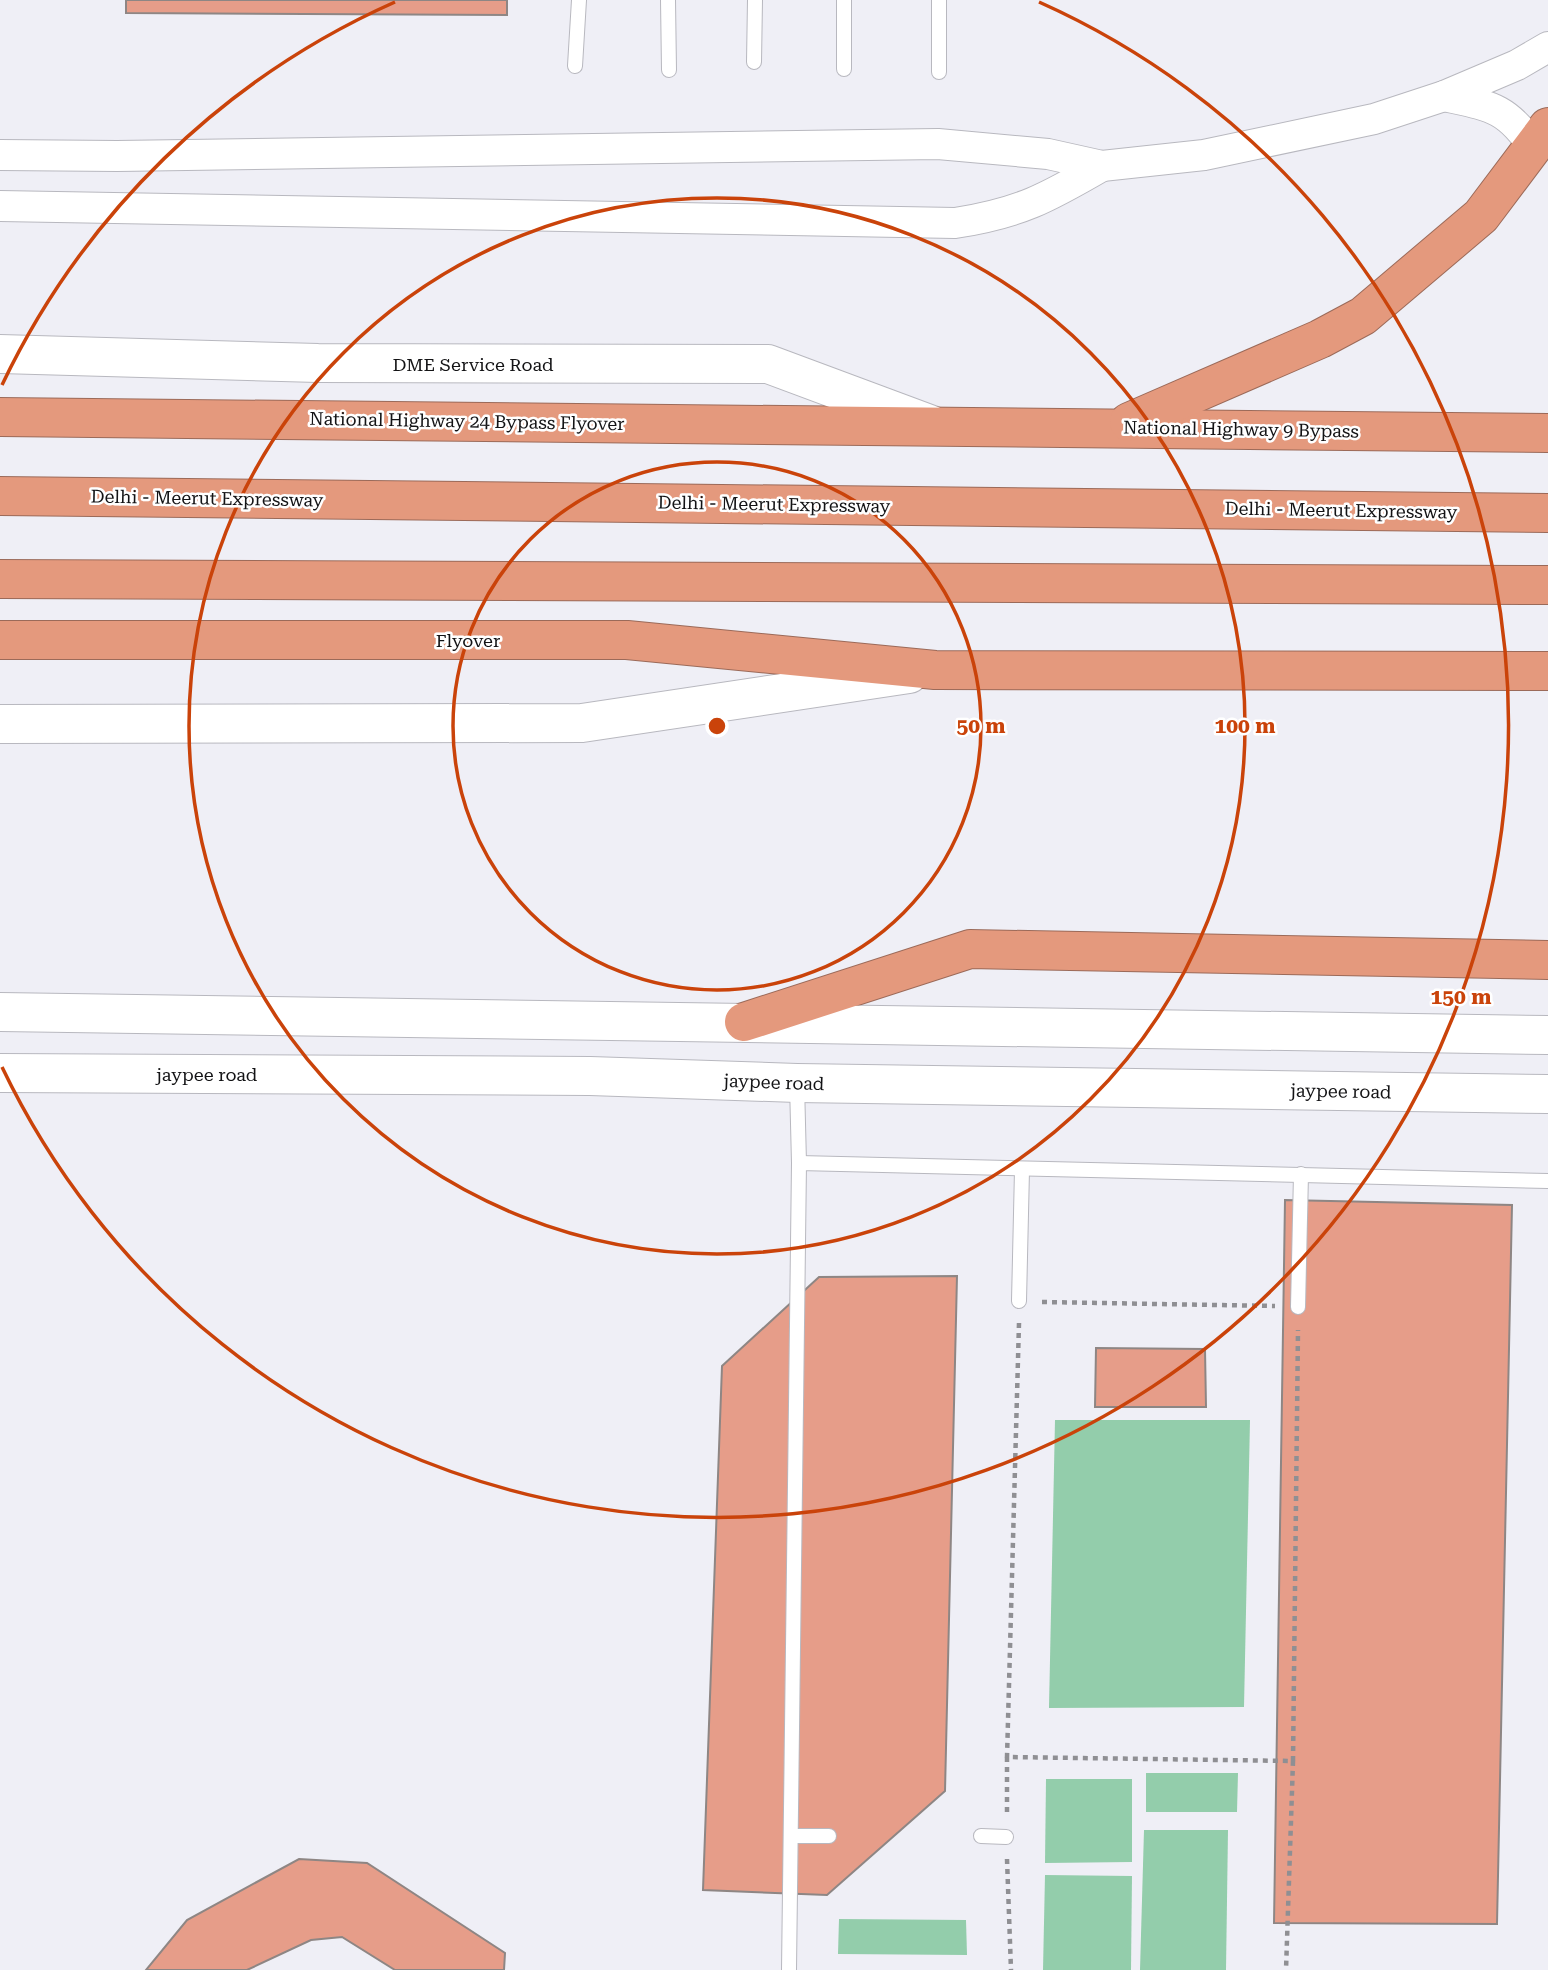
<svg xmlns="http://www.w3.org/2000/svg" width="1548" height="1970" viewBox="0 0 1548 1970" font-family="'Roboto Serif',serif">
<rect width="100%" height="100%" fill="#efeff6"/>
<g fill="#93cdab">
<polygon points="1055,1420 1250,1420 1244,1707 1049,1708"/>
<polygon points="1146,1773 1238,1773 1237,1812 1146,1812"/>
<polygon points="1046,1779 1132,1779 1132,1862 1045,1863"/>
<polygon points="1144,1830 1228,1830 1226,1970 1140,1970"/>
<polygon points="1045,1875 1132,1876 1131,1970 1043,1970"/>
<polygon points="839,1919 966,1920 967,1955 838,1954"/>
</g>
<g fill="#e69d89" stroke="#8e8684" stroke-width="2">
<polygon points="126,0 507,0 507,15 126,13"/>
<polygon points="1285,1200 1512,1205 1497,1924 1274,1923"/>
<polygon points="957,1276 945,1791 827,1895 703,1890 722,1366 819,1277"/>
<polygon points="1096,1348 1205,1349 1206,1407 1095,1407"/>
<polygon points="299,1859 367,1863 505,1953 504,1970 395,1970 342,1937 311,1940 247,1970 146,1970 187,1920"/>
</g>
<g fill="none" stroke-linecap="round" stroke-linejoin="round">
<g stroke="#b8b8bf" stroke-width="16">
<g id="lane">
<polyline points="668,0 669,70"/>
<polyline points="939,0 939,72"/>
<polyline points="754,62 755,0"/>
<polyline points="575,66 579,0"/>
<polyline points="844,69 844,0"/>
<polyline points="797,1084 799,1163"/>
<polyline points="1019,1301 1022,1170"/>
<polyline points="1298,1307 1301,1174"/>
<polyline points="791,1836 829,1836"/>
<polyline points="981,1836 1006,1837"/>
<polyline points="789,1970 799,1163 1548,1181"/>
</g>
</g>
<g stroke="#b8b8bf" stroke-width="32">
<g id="street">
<path d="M1444 96C1490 106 1507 107 1534 148"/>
<polyline points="0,155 117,156 938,144 1048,154 1102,166 1204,155 1374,119 1444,96 1517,65 1548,47"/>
<path d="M0 206 955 223C1020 213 1047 198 1102 166"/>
</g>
</g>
<g stroke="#b8b8bf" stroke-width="40">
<g id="secondary">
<polyline points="0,354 318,363 768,364 932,425"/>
<polyline points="0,724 582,723 909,674"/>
<polyline points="0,1012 1548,1035"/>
<polyline points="0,1073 590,1076 797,1083 1548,1094"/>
</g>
</g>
<g stroke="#9b6a59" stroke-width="40">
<g id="highway">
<polyline points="0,417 1548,433"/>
<polyline points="1129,422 1320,339 1363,316 1481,216 1548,127"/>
<polyline points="0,496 1548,513"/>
<polyline points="0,579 1548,585"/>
<polyline points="0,640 627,640 935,670 1548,671"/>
<polyline points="744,1022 970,949 1548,960"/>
</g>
</g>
<g stroke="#8f8f93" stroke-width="4.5" stroke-dasharray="5 5" stroke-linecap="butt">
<polyline points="1042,1302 1275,1306"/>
<polyline points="1019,1323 1007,1757 1293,1761 1286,1970"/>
<polyline points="1293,1761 1298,1330"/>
<polyline points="1007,1812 1007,1757"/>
<polyline points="1007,1859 1011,1970"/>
</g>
<use href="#lane" stroke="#fff" stroke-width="14"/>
<use href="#street" stroke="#fff" stroke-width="30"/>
<use href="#secondary" stroke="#fff" stroke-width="38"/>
<use href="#highway" stroke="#e4997d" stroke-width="38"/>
</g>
<g fill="none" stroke="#ca430a" stroke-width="3.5">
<circle cx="717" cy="726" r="264"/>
<circle cx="717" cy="726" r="528"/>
<path d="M2 385A792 792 0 0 1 395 2M1039 2A792 792 0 1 1 2 1067"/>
</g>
<g text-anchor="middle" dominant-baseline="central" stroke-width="5" stroke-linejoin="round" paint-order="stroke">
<g font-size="18" fill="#131315" stroke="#fff">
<text x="473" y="364">DME Service Road</text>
<text transform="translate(467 421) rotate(1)">National Highway 24 Bypass Flyover</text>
<text transform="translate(1241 429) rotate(1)">National Highway 9 Bypass</text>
<text transform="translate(207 498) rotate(1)">Delhi - Meerut Expressway</text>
<text transform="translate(774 504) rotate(1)">Delhi - Meerut Expressway</text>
<text transform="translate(1341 510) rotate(1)">Delhi - Meerut Expressway</text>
<text x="468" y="640">Flyover</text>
<text x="207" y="1074">jaypee road</text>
<text transform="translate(774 1082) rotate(2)">jaypee road</text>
<text transform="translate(1341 1091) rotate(1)">jaypee road</text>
</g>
</g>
<circle cx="717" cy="726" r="10" fill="#ca430a" stroke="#fff" stroke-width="3.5"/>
<g font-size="21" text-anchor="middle" font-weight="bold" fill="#ca430a" stroke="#fff" stroke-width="5" stroke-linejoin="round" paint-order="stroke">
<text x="981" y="733">50 m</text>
<text x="1245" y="733">100 m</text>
<text x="1461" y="1004">150 m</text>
</g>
</svg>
